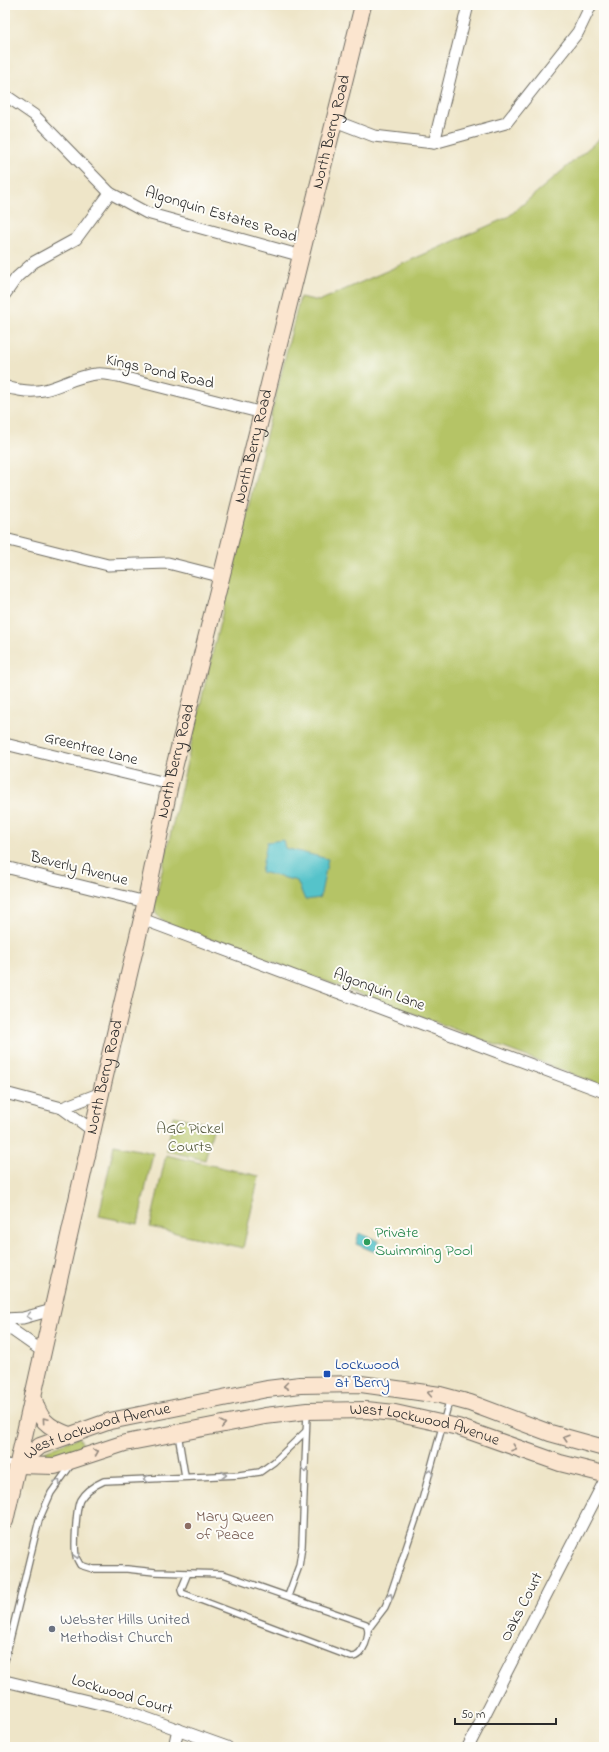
<svg xmlns="http://www.w3.org/2000/svg" width="609" height="1752" viewBox="0 0 609 1752" font-family="'Indie Flower',sans-serif">
<rect width="100%" height="100%" fill="#fdfcf7"/>
<filter id="ink" filterUnits="userSpaceOnUse"><feTurbulence type="fractalNoise" baseFrequency=".025" numOctaves="2"/><feDisplacementMap in="SourceGraphic" scale="8" xChannelSelector="R" yChannelSelector="G"/><feConvolveMatrix kernelMatrix="1 2 1 2 8 2 1 2 1" color-interpolation-filters="sRGB"/></filter>
<filter id="wash" filterUnits="userSpaceOnUse"><feTurbulence type="fractalNoise" baseFrequency=".012" numOctaves="4" result="noise"/><feDisplacementMap in="SourceGraphic" scale="16" xChannelSelector="R" yChannelSelector="G"/><feGaussianBlur stdDeviation="0.9" result="paint"/><feColorMatrix in="noise" values="0 0 0 0 0 0 0 0 0 0 0 0 0 0 0 0 0 1.4 0 .05"/><feComposite in="paint" operator="in"/></filter>
<g filter="url(#wash)">
<rect width="100%" height="100%" fill="#eee5c8"/>
<g fill="#b5c466" stroke="#707848">
<polygon points="604,135 604,1086 396,1007 166,923 156,914 154,906 208,671 300,297 319,301 508,217"/>
<polygon points="174,1116 214,1125 205,1160 166,1151"/>
<polygon points="114,1145 153,1153 138,1224 99,1216"/>
<polygon points="166,1155 259,1176 243,1248 150,1227"/>
<polygon points="79,1437 85,1448 69,1456 44,1459 42,1454 45,1451"/>
</g>
<g fill="#55c3ca" stroke="#40777a">
<polygon points="283,840 285,848 328,859 320,898 305,900 297,881 261,872 267,842"/>
<polygon points="359,1233 379,1241 375,1252 356,1244"/>
</g>
</g>
<g filter="url(#ink)">
<g fill="none" stroke-linecap="round" stroke-linejoin="round">
<g stroke="#6f6c62" stroke-width="8">
<g id="service">
<polyline points="178,1434 185,1476"/>
<polyline points="5,1462 15,1464"/>
<path d="M188 1573 181 1590 182 1593 351 1657C363 1658 372 1633 366 1624L223 1574 155 1572 127 1569H93L80 1565C79 1562 76 1559 76 1556 74 1547 76 1508 80 1500 85 1491 95 1485 104 1481L239 1475 260 1472 274 1462 306 1431"/>
<polyline points="288,1596 299,1566 302,1546 307,1413"/>
<polyline points="369,1628 385,1607 391,1593 421,1504 450,1398"/>
<polyline points="5,1660 39,1520 51,1493 71,1465"/>
</g>
</g>
<g stroke="#6f6c62" stroke-width="13">
<g id="minor">
<polyline points="468,5 434,143 506,123 578,32 591,5"/>
<polyline points="5,95 34,115 110,193 147,213 302,256"/>
<polyline points="335,121 374,136 434,143"/>
<polyline points="5,294 17,277 34,262 76,239 110,193"/>
<path d="M5 386C10 389 14 389 19 390 53 396 66 377 96 374 103 373 111 375 118 376L263 413"/>
<polyline points="5,539 108,565 168,563 223,577"/>
<polyline points="5,744 170,784"/>
<polyline points="5,867 146,902"/>
<polyline points="142,919 604,1092"/>
<polyline points="5,1093 62,1108"/>
<polyline points="92,1130 62,1108 101,1093"/>
<polyline points="5,1319 23,1318 52,1310"/>
<polyline points="5,1325 42,1351"/>
<polyline points="5,1681 121,1709 227,1747"/>
<polyline points="174,1747 178,1729"/>
<polyline points="468,1747 604,1482"/>
</g>
</g>
<g stroke="#6f6c62" stroke-width="18">
<g id="secondary">
<path d="M33 1395C38 1419 47 1427 69 1435"/>
<path id="s1" d="M17 1465 40 1446 110 1421 267 1389 300 1385 361 1384 440 1395 470 1403 550 1433 604 1448"/>
<path id="s2" d="M17 1465 55 1466 125 1443 265 1416 307 1411 366 1410 395 1413 458 1427 560 1463 604 1474"/>
<path id="s3" d="M5 1521 101 1093 142 919 170 784 363 5"/>
</g>
</g>
<use href="#service" stroke="#fff" stroke-width="5.5"/>
<use href="#minor" stroke="#fff" stroke-width="11"/>
<use href="#secondary" stroke="#fbe5cf" stroke-width="16"/>
</g>
<defs><path id="oneway-chevron" d="M-2-3.5L2.5 0L-2 3.5" fill="none" stroke-width="1.6" stroke-linecap="round" stroke-linejoin="round"/></defs>
<g stroke="#a0a0a0">
<use href="#oneway-chevron" transform="translate(29 1316) rotate(170)"/>
<use href="#oneway-chevron" transform="translate(305 1470) rotate(92)"/>
<use href="#oneway-chevron" transform="translate(430 1472) rotate(-74)"/>
<use href="#oneway-chevron" transform="translate(224 1475)"/>
<use href="#oneway-chevron" transform="translate(146 1479) rotate(177)"/>
<use href="#oneway-chevron" transform="translate(58 1482) rotate(-55)"/>
<use href="#oneway-chevron" transform="translate(77 1556) rotate(78)"/>
<use href="#oneway-chevron" transform="translate(390 1596) rotate(-67)"/>
</g>
<g stroke="#93887d">
<use href="#oneway-chevron" transform="translate(286 1386) rotate(173)"/>
<use href="#oneway-chevron" transform="translate(430 1393) rotate(-170)"/>
<use href="#oneway-chevron" transform="translate(45 1420) rotate(-131)"/>
<use href="#oneway-chevron" transform="translate(223 1424) rotate(-11)"/>
<use href="#oneway-chevron" transform="translate(566 1438) rotate(-162)"/>
<use href="#oneway-chevron" transform="translate(514 1448) rotate(19)"/>
<use href="#oneway-chevron" transform="translate(96 1452) rotate(-22)"/>
</g>
</g>
<circle fill="#2e9e5b" stroke="#fdfcf7" stroke-width="1.5" cx="367" cy="1242" r="4"/>
<rect fill="#1a4fb4" stroke="#fdfcf7" stroke-width="1.5" x="323" y="1370" width="8" height="8" rx="2"/>
<circle fill="#8d6e63" stroke="#fdfcf7" stroke-width="1.5" cx="188" cy="1526" r="4"/>
<circle fill="#6b7280" stroke="#fdfcf7" stroke-width="1.5" cx="52" cy="1629" r="4"/>
<g text-anchor="middle" dominant-baseline="central" stroke-width="4" stroke-linejoin="round" paint-order="stroke">
<g font-size="16" fill="#2b2b2b" stroke="#fdfcf7">
<text stroke="none"><textPath href="#s3" startOffset="1427">North Berry Road</textPath></text>
<text transform="translate(221 215) rotate(17)">Algonquin Estates Road</text>
<text transform="translate(160 372) rotate(13)">Kings Pond Road</text>
<text stroke="none"><textPath href="#s3" startOffset="1103">North Berry Road</textPath></text>
<text transform="translate(91 749) rotate(14)">Greentree Lane</text>
<text stroke="none"><textPath href="#s3" startOffset="779">North Berry Road</textPath></text>
<text transform="translate(79 869) rotate(14)">Beverly Avenue</text>
<text transform="translate(379 990) rotate(20)">Algonquin Lane</text>
<text stroke="none"><textPath href="#s3" startOffset="455">North Berry Road</textPath></text>
<text stroke="none"><textPath href="#s2" startOffset="416">West Lockwood Avenue</textPath></text>
<text stroke="none"><textPath href="#s1" startOffset="89">West Lockwood Avenue</textPath></text>
<text transform="translate(522 1607) rotate(-63)">Oaks Court</text>
<text transform="translate(122 1695) rotate(17)">Lockwood Court</text>
</g>
<g font-size="16" fill="#54593d" stroke="#fdfcf7">
<text x="190" y="1129">AGC Pickel<tspan x="190" dy="18">Courts</tspan></text>
</g>
<g font-size="16" fill="#27864d" stroke="#fdfcf7" text-anchor="start">
<text x="375" y="1233">Private<tspan x="375" dy="18">Swimming Pool</tspan></text>
</g>
<g font-size="16" fill="#164399" stroke="#fdfcf7" text-anchor="start">
<text x="335" y="1365">Lockwood<tspan x="335" dy="18">at Berry</tspan></text>
</g>
<g font-size="16" fill="#785e54" stroke="#fdfcf7" text-anchor="start">
<text x="196" y="1517">Mary Queen<tspan x="196" dy="18">of Peace</tspan></text>
</g>
<g font-size="16" fill="#5b616d" stroke="#fdfcf7" text-anchor="start">
<text x="60" y="1620">Webster Hills United<tspan x="60" dy="18">Methodist Church</tspan></text>
</g>
</g>
<rect width="609" height="1752" fill="none" stroke="#fdfcf7" stroke-width="20"/>
<path d="M455 1718v6h101v-6" fill="none" stroke="#2b2b2b" stroke-width="2"/>
<text x="461" y="1718" font-size="12" fill="#2b2b2b" stroke="#fdfcf7" stroke-width="3" paint-order="stroke">50 m</text>
</svg>
